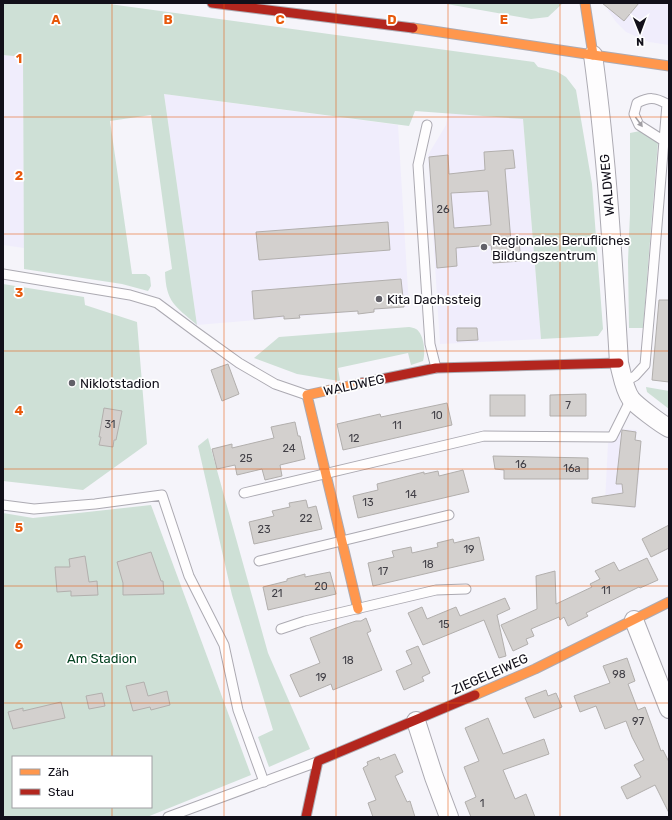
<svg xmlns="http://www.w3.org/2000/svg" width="672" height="820" viewBox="0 0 672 820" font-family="Rubik,sans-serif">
<rect width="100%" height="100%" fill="#f5f4fa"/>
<g fill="#f0edfc">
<polygon points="605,3 669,3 669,45 649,42 626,32 616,22 608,10"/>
<polygon points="3,55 23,57 24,248 3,245"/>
<polygon points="164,94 398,125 409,307 197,325"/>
<polygon points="448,113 523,119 541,339 440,344 428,155 446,125"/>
<polygon points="621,429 637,430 634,464 640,466 636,508 617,506 616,503 605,503 608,443 616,440"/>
</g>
<g fill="#cee0d6" fill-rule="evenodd">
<path d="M3 3H102L534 62 538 67 556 71 566 77 576 90 592 184 603 329 598 336 541 339 523 119 415 111 409 126 164 94 197 325C175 306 166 302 165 272L172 269 151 115 110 121 132 274H146L150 277 151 286 148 291 122 284 24 269 23 57 3 55Z"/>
<polygon points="441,3 563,3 548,17 531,19"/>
<polygon points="640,131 658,142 643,328 629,328 628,261 630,214 630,133"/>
<polygon points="3,284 84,297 85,305 137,322 147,444 83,490 3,481"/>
<path d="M409 327C411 327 414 328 416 329 424 334 426 353 423 361L411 365 408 353 338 368 340 380 339 381 297 374 254 358 279 337Z"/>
<polygon points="646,387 669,391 669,409 647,392"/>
<polygon points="208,438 268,653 310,749 269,767 258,737 273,730 232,595 198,446"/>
<path d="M151 505 251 775 147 817H3V513L33 518ZM13 757H151V807H13Z"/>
</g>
<g fill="#d3d0ce" stroke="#b2afad" fill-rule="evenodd">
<polygon points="602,3 639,3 624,21"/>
<path d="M513 150 515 168 505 169 511 242 519 241 521 261 493 263 491 245 456 248 457 266 437 268 429 157 448 155 449 174 485 170 484 152ZM488 191 491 225 454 228 451 193Z"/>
<polygon points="388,222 390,250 259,260 256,232"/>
<polygon points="401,279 404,307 374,309 374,312 358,314 358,311 299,315 300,318 284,319 284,316 254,319 252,291"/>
<polygon points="659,300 669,300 669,382 652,380"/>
<polygon points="457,328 477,328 478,340 457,341"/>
<polygon points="228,364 239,394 222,401 211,370"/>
<polygon points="586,394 586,416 550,416 550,395"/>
<rect x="490" y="395" width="35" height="21"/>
<polygon points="447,403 452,425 343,450 337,424 380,414 381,417"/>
<polygon points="104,408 122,411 116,440 114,440 113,447 99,445 101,437 99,437"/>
<polygon points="295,422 298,436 300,436 305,459 280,465 282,476 265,480 262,469 237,475 235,465 217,469 212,449 232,444 232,448 274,438 271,427"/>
<polygon points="622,430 636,432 635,440 641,441 635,507 592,503 592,498 623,493 622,484 616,484"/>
<polygon points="493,456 588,458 588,479 504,479 504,470 495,469"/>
<polygon points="463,470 469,492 358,518 353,496 378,490 377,484 424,472 424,474 438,471 439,476"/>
<polygon points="306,500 308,508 316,506 322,529 254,544 249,522 274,516 272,511 290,507 289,503"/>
<polygon points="669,525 669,548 651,557 642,539"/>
<polygon points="479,537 484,560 373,586 368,563 394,557 392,551 411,547 412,553 438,547 437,543 453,539 454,543"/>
<polygon points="151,552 161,581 163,581 164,594 123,595 123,583 117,562"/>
<polygon points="85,556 89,582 97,581 98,595 71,596 71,591 57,592 55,567 70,567 69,559"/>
<polygon points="647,558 658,580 640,588 639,587 586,613 588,616 568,626 564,617 560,620 559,617 531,629 534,636 526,639 528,644 513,651 501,625 537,609 536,576 555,571 556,604 592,587 590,584 600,579 595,571 614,562 619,571"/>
<polygon points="330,572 336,594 268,610 263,587 287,581 287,579 305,574 305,577"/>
<polygon points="505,598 510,609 497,615 506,656 499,658 484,620 423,645 408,613 422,607 427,619 456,607 460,616"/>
<polygon points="366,618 371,631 367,633 382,670 333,690 331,684 300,697 290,675 320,663 310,638 344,625 356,621 361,621"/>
<polygon points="418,646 430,673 422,677 424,681 404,690 396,671 412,664 406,651"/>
<polygon points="627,658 635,681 628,684 638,710 645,707 661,751 663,750 669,762 669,813 655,785 627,799 621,787 641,777 634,765 644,760 632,737 626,721 605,729 596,706 580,712 574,696 610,683 603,666"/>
<polygon points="144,682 148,696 167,691 170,705 151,710 150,707 133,711 126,686"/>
<polygon points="546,690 548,696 556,693 562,707 534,718 525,698"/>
<polygon points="102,693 105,706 89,709 86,696"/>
<polygon points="61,702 65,718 13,729 8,712 23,708 23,711"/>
<polygon points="488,718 503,754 544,739 549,754 503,770 515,799 526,794 535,817 471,817 465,802 476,797 464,767 479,761 465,728"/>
<polygon points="395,754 403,772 395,776 407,802 410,801 415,817 373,817 368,803 376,800 363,768 368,765 367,762 379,757 380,760"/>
</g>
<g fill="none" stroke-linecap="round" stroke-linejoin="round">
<g stroke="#acaab2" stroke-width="11">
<g id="lane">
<polyline points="427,125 418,165 430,344 436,368"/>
<polyline points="3,274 130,295 157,303 196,332 239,363 275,384 307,395"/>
<path d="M624 382 635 376 645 365 653 274 667 104C655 97 649 97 637 103L634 114 639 125 664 141"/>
<polyline points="244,493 484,436 612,437 631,399"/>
<polyline points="3,505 34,509 95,504 162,495 189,576 224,645 238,710 264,782"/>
<polyline points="259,561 449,515"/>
<polyline points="281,629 305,621 436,590 466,589"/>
<polyline points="168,817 317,762"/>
</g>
</g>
<g stroke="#acaab2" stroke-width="20">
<g id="street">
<path d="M593 55C607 157 613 260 619 363 622 374 624 389 631 399 637 406 661 424 669 428"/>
<polyline points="634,620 669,709"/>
<polyline points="416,721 434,777 449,817"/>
</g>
</g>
<g stroke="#acaab2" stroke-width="11">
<g id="slow">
<polyline points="585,3 593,55 669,66"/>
<polyline points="413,28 593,55"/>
<polyline points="358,609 307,395 362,383"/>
<polyline points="475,695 535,669 669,602"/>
</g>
</g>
<g stroke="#acaab2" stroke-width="11">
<g id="jam">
<polyline points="212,3 413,28"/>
<polyline points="362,383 436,368 619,363"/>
<polyline points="306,817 318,761 475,695"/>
</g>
</g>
<use href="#lane" stroke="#fefdfe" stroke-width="9"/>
<use href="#street" stroke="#fefdfe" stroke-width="18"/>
<use href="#slow" stroke="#ff974d" stroke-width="9"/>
<use href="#jam" stroke="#b3261e" stroke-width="9"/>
</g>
<defs><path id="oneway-solid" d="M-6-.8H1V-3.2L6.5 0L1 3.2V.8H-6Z"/></defs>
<use fill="#a09ea3" href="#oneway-solid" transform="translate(639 122) rotate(54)"/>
<path fill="none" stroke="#e8590c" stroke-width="1" stroke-opacity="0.55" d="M112 3V757M224 3V817M336 3V817M448 3V817M560 3V817M3 117H669M3 234H669M3 351H669M3 469H669M3 586H669M3 703H669M112 807V817"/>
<g fill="#616068" stroke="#fff" stroke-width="1.5">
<circle cx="484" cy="247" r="4"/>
<circle cx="379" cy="299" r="4"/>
<circle cx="72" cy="383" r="4"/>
</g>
<g text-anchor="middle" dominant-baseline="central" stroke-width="3.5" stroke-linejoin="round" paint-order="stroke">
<g font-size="11" fill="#424047">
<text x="443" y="209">26</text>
<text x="568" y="405">7</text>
<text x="437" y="415">10</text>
<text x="110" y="424">31</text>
<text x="397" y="425">11</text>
<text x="354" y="438">12</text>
<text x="289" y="448">24</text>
<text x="246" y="458">25</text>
<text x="521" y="464">16</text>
<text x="572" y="468">16a</text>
<text x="411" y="494">14</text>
<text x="368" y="502">13</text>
<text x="306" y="518">22</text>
<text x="264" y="529">23</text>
<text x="469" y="549">19</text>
<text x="428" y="564">18</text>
<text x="383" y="571">17</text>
<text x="321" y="586">20</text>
<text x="606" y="590">11</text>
<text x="277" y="593">21</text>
<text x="444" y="624">15</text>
<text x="348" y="660">18</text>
<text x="619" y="674">98</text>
<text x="321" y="677">19</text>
<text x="638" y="721">97</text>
<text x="482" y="803">1</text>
</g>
<g font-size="13" fill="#12101a" stroke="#fff">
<text transform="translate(607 185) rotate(-95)">WALDWEG</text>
<text transform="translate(354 385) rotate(-12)">WALDWEG</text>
<text transform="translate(490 674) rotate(-24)">ZIEGELEIWEG</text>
</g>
<g font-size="13" fill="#12101a" stroke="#fff" text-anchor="start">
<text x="492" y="240">Regionales Berufliches<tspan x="492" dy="15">Bildungszentrum</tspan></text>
<text x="387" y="299">Kita Dachssteig</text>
<text x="80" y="383">Niklotstadion</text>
</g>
<g font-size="13" fill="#054322" stroke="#fff">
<text x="102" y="658">Am Stadion</text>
</g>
</g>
<g font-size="13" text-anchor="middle" font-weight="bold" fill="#e8590c" stroke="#fff" stroke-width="3.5" stroke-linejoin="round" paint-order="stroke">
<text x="56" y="24">A</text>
<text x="168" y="24">B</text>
<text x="280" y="24">C</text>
<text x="392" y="24">D</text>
<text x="504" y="24">E</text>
<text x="19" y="63">1</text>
<text x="19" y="180">2</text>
<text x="19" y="297">3</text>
<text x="19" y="415">4</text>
<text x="19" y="532">5</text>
<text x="19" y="649">6</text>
</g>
<rect width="672" height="820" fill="none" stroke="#12101a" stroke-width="8"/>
<rect x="12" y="756" width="140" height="52" fill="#ffffff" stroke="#a09fa3"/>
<rect x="20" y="769" width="20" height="6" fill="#ff974d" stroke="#a09fa3"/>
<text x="48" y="776" font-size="12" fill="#12101a">Zäh</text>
<rect x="20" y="789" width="20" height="6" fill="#b3261e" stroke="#a09fa3"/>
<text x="48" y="796" font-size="12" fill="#12101a">Stau</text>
<g transform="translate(640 32) rotate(179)" stroke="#ffffff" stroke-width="3" paint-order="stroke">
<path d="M0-3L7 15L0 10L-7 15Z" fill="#12101a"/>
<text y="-6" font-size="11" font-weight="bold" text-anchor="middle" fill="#12101a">N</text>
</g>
</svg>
